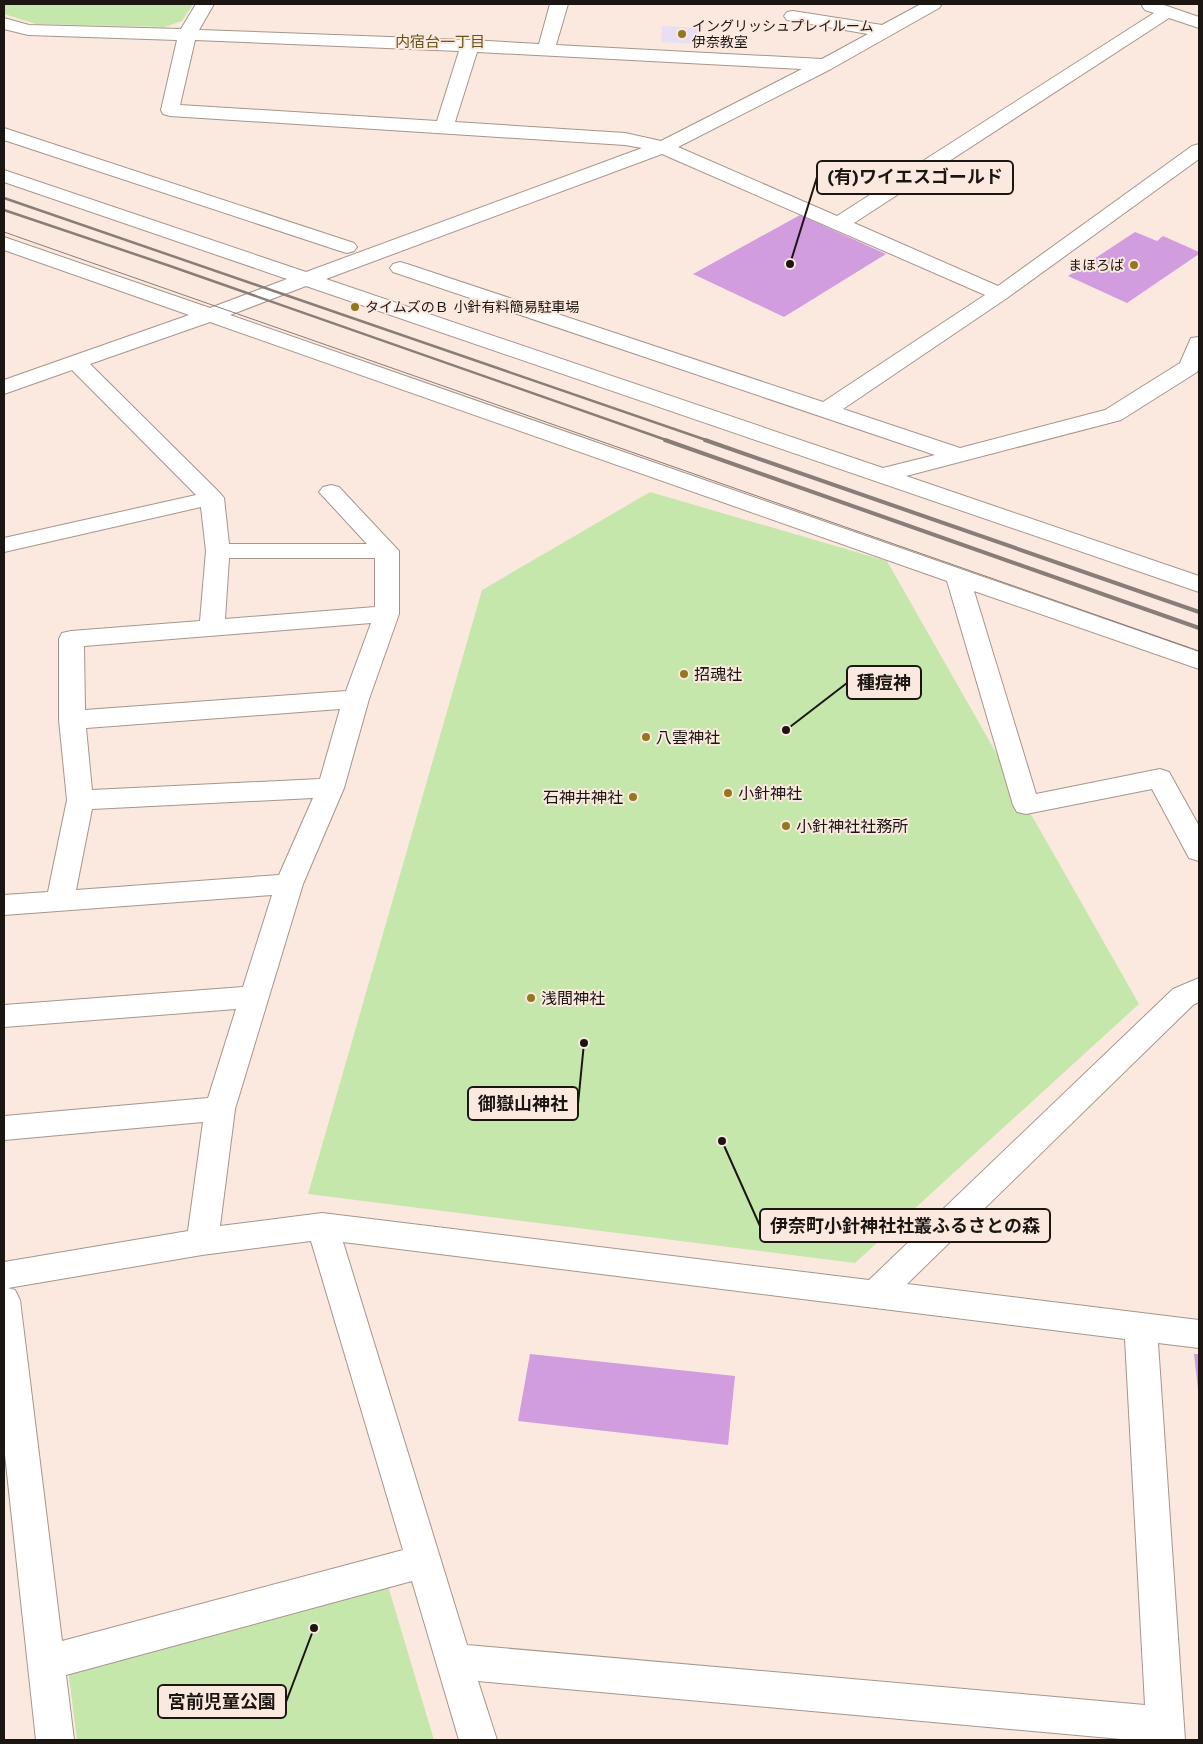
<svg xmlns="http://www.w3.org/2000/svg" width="1203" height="1744" viewBox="0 0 1203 1744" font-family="'Work Sans','Noto Sans JP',sans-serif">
<rect width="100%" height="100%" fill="#fbe9df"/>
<polygon fill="#e8dff4" points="662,26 698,28 696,44 661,42"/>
<g fill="#c6e7ab">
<polygon points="4,4 193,4 182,21 165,27 36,24 4,14"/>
<polygon points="650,492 887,561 1139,1004 855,1263 308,1194 482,590"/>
<polygon points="388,1586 434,1740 77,1740 68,1669"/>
</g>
<g fill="#d29ddf">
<polygon points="800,215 886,254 784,317 693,274"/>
<polygon points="1135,232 1157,241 1163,236 1199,252 1199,254 1127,303 1068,276"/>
<polygon points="530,1354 735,1376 728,1445 518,1421"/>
<polygon points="1194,1354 1199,1354 1199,1389 1198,1389"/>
</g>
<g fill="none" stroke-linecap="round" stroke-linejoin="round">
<g stroke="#a6958c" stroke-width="2">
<g id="minor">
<path d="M196 4H214L199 30 470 40 539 44 550 4H568L556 45 822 59 868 34 787 20 784 16 787 12 793 11 882 25 921 4H942L939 8 831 69 678 147 837 216 1154 13 1145 10 1142 6 1144 4H1161L1199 17V28L1169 18 854 223 998 286 1192 146 1199 144V159L1007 298 843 409 960 448 1105 410 1180 363 1191 338 1199 337V368L1197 372 1121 420 906 476 1199 576V592L306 286 230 315 1199 652V669L974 591 1036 794 1160 769 1169 772 1199 826V861L1189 858 1152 789 1026 814 1017 812 1013 805 947 581 210 322 90 364 220 493 224 498 229 544H367L319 492 323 487 331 485 339 487 399 551V614L369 699 344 788 303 884 235 1109 220 1226 322 1213 869 1280 1173 989 1199 978V1002L1193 1005 907 1284 1199 1320V1348L1158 1343 1185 1740H1132L478 1681 497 1740H459L412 1581 66 1675 74 1740H36L4 1445V1262L188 1231 203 1122 4 1140V1116L208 1098 236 1009 4 1027V1005L243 987 272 895 4 915V895L48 892 67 800 59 720V639L62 633 71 631 200 621 206 551 201 507 4 552V538L196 495 72 370 4 394V380L189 315 4 250V237L210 308 287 279 4 182V170L306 272 642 148 625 145 170 116 163 114 161 110 177 40 28 35 4 29V18L29 25 181 29ZM195 40 459 51 437 121 180 105ZM477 52 802 69 661 141 625 133 455 122ZM662 154 985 295 823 402 407 264 400 262 393 264 390 268 393 272 935 455 883 468 326 279ZM229 558H375V607L225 619ZM371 623 346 691 85 710 84 646ZM340 709 320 779 92 790 86 728ZM313 798 279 875 76 890 92 809ZM311 1241 403 1550 62 1641 20 1300 15 1290 8 1288 202 1255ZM343 1242 1125 1339 1145 1705 467 1645Z"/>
<polygon points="4,128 354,243 357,247 354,251 347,253 340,251 4,140"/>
</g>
</g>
<use href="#minor" fill="#fff" fill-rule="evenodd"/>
<polyline stroke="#897d77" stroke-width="1" points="4,232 1199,651"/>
<g stroke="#897d77" stroke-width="2.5">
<polyline points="4,198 709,441"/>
<polyline points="4,210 170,266 669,441"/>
</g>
<g stroke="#897d77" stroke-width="4">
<polyline points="665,440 1199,628"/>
<polyline points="705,440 1199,612"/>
</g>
</g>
<g fill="#95771f" stroke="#fbe9df" stroke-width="2">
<circle cx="682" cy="34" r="5"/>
<circle cx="1134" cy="265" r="5"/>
<circle cx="355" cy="307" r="5"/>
<circle cx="684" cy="674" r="5"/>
<circle cx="646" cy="737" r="5"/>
<circle cx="728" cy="793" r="5"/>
<circle cx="633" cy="797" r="5"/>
<circle cx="786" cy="826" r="5"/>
<circle cx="531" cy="998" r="5"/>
</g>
<g text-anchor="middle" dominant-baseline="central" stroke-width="4" stroke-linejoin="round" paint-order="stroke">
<g font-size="14" fill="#1c1613" stroke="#fbe9df" text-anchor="start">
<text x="692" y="26">イングリッシュプレイルーム<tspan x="692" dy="16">伊奈教室</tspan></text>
<text x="1124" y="265" text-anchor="end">まほろば</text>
<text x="365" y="307">タイムズのＢ 小針有料簡易駐車場</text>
</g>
<g font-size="15" fill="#675217" stroke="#fbe9df">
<text x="440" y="42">内宿台一丁目</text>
</g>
<g font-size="16" fill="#1c1613" stroke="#fbe9df" text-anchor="start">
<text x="694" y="674">招魂社</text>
<text x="656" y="737">八雲神社</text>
<text x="738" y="793">小針神社</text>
<text x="623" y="797" text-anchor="end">石神井神社</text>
<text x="796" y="826">小針神社社務所</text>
<text x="541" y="998">浅間神社</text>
</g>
</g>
<path fill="none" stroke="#1c1613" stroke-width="2" d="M790 264L817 177M786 730L847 683M584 1043L578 1104M722 1141L760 1226M314 1628L286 1702"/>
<g fill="#1c1613" stroke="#fbe9df" stroke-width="2">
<circle cx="790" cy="264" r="5"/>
<circle cx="786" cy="730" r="5"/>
<circle cx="584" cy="1043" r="5"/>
<circle cx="722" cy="1141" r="5"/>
<circle cx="314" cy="1628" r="5"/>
</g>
<g fill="#fbe9df" stroke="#1c1613" stroke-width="2">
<rect x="817" y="161" width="196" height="33" rx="5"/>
<rect x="847" y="666" width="74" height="33" rx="5"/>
<rect x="468" y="1087" width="110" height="33" rx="5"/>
<rect x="760" y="1209" width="290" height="33" rx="5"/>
<rect x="158" y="1685" width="128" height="33" rx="5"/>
</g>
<g font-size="18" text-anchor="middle" font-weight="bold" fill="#1c1613">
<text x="915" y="183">(有)ワイエスゴールド</text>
<text x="884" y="689">種痘神</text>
<text x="523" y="1110">御嶽山神社</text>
<text x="905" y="1232">伊奈町小針神社社叢ふるさとの森</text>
<text x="222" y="1708">宮前児童公園</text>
</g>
<rect width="1203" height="1744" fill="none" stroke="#1c1613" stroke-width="10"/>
</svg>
